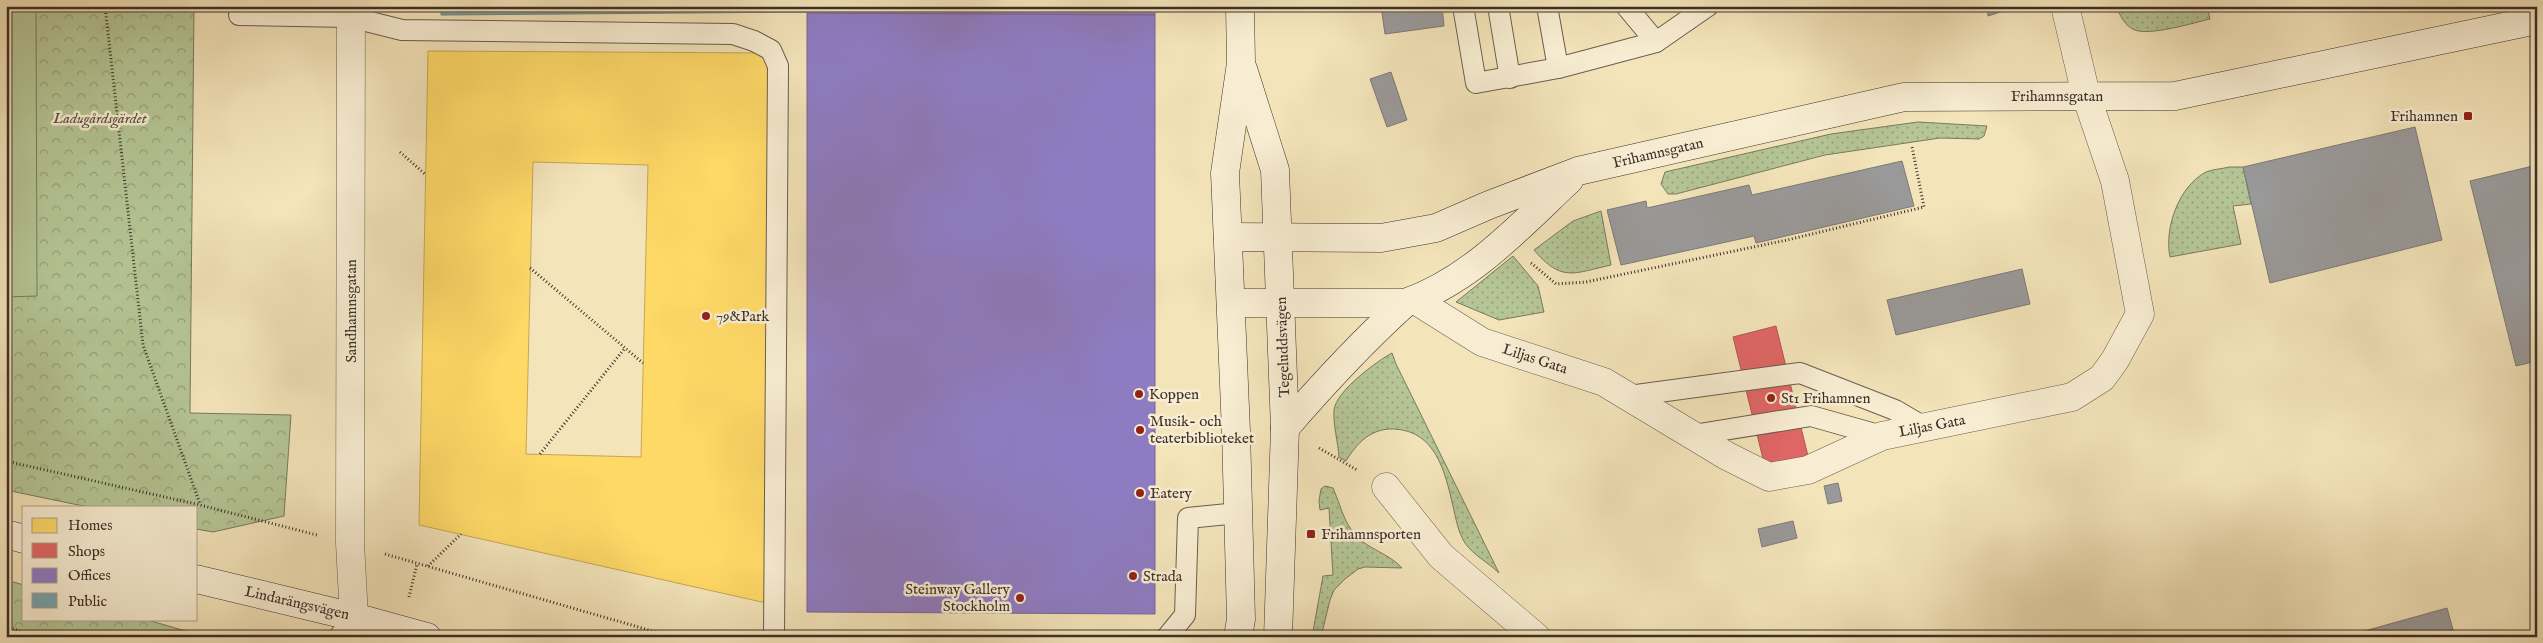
<svg xmlns="http://www.w3.org/2000/svg" width="2543" height="643" viewBox="0 0 2543 643" font-family="'IM FELL English',serif">
<defs>
<pattern id="grass-dots" width="8" height="8" patternUnits="userSpaceOnUse" patternTransform="scale(1.25)"><rect width="8" height="8" fill="#b5c595"/><path d="M2 2h.1M6 6h.1" fill="none" stroke="#94a07a" stroke-width="1.8" stroke-linecap="round"/></pattern>
<pattern id="forest-crowns" width="20" height="18" patternUnits="userSpaceOnUse" patternTransform="scale(1.25)"><rect width="20" height="18" fill="#b5c595"/><path d="M2 6a3 3 0 1 1 6 0M12 15a3 3 0 1 1 6 0" fill="none" stroke="#94a07a"/></pattern>
</defs>
<rect width="100%" height="100%" fill="#f4e4ba"/>
<filter id="stains"><feTurbulence type="fractalNoise" baseFrequency=".004" numOctaves="4"/><feColorMatrix values="0 0 0 0 .2 0 0 0 0 .09 0 0 0 0 .02 0 0 0 .5 -.17"/></filter>
<radialGradient id="worn" r=".72"><stop offset=".6" stop-color="#630" stop-opacity="0"/><stop offset="1" stop-color="#630" stop-opacity=".3"/></radialGradient>
<g fill="url(#grass-dots)" stroke="#787a60">
<path d="M2115 6H2207L2210 19C2193 23 2150 36 2135 30 2125 27 2120 14 2115 6Z"/>
<polygon points="1918,122 1987,126 1984,136 1979,139 1940,138 1825,155 1676,194 1668,194 1661,184 1665,172 1831,134"/>
<path d="M2229 167H2243L2251 204 2233 206 2241 244 2170 257C2164 228 2179 186 2206 172 2213 169 2222 169 2229 167Z"/>
<path d="M1601 211 1611 265C1574 273 1562 283 1534 250L1573 221Z"/>
<polygon points="1513,256 1538,286 1544,312 1499,320 1456,302"/>
<path d="M1392 353 1396 364 1499 573C1489 563 1473 555 1465 543 1458 532 1456 519 1453 506 1445 472 1436 431 1394 429 1371 428 1357 443 1346 461L1339 457C1338 442 1333 425 1334 410 1336 391 1377 361 1392 353Z"/>
<path d="M1325 486 1333 488C1343 511 1344 528 1366 544 1378 552 1392 557 1402 568L1365 567 1358 569 1345 579 1334 590 1330 600 1321 637H1312L1323 576 1333 575 1329 508 1320 510 1319 501 1321 489Z"/>
</g>
<g fill="url(#forest-crowns)" stroke="#787a60">
<polygon points="6,6 194,6 190,413 291,415 284,516 213,532 196,529 196,507 88,507 6,490"/>
<polygon points="6,580 24,585 24,619 144,619 207,637 6,637"/>
</g>
<polygon fill="#b5c595" stroke="#787a60" points="6,6 36,6 37,296 6,297"/>
<path fill="#ffd966" stroke="#c4a654" fill-rule="evenodd" d="M428 51 768 53 766 603 419 525ZM533 162 648 165 641 457 526 454Z"/>
<polygon fill="#e06666" stroke="#af5654" points="1776,326 1809,460 1766,471 1733,337"/>
<g fill="#8e7cc3" stroke="#756595">
<polygon points="807,6 1155,6 1155,15 807,13"/>
<polygon points="807,13 1155,15 1155,614 807,612"/>
</g>
<polygon fill="#76a5af" stroke="#658287" points="441,6 806,6 806,12 441,15"/>
<g fill="#999" stroke="#7d7a78">
<polygon points="1381,6 1442,6 1444,26 1385,34"/>
<polygon points="1987,6 2013,6 2013,8 1988,16"/>
<polygon points="1391,72 1407,120 1387,127 1370,79"/>
<polygon points="2415,127 2442,240 2270,283 2243,167"/>
<polygon points="1902,161 1914,206 1756,243 1754,236 1621,265 1607,210 1646,201 1647,208 1749,185 1752,195"/>
<polygon points="2537,165 2537,361 2516,366 2470,181"/>
<polygon points="2022,269 2030,304 1896,335 1887,300"/>
<polygon points="1838,483 1842,501 1828,504 1824,486"/>
<polygon points="1793,521 1797,538 1762,547 1758,529"/>
<polygon points="2447,608 2455,637 2343,637"/>
</g>
<g fill="none" stroke-linecap="round" stroke-linejoin="round">
<g stroke="#6a5d4e" stroke-width="22">
<g id="lane">
<polyline points="1463,6 1476,83 1558,68 1656,42"/>
<polyline points="1498,6 1510,78"/>
<polyline points="1547,6 1558,68"/>
<polyline points="1626,6 1656,42 1708,6"/>
<polyline points="239,15 350,17 402,30 733,34 754,41 771,50 778,66 774,637"/>
<polyline points="1629,396 1800,373 1895,410 1924,427"/>
<polyline points="1693,435 1811,416 1882,436"/>
<polyline points="339,637 354,617"/>
<polyline points="1167,637 1185,615 1188,518 1238,513"/>
</g>
</g>
<g stroke="#6a5d4e" stroke-width="29">
<g id="street">
<polyline points="351,6 350,543 354,617"/>
<polyline points="1415,300 1482,342 1604,382 1727,456 1769,477 1808,470 1882,436 2072,397 2102,378 2115,360 2140,314 2115,181 2086,95 2065,6"/>
<polyline points="1386,487 1441,556 1536,637"/>
</g>
</g>
<g stroke="#3c302a" stroke-width="29">
<g id="secondary">
<polyline points="1243,69 1275,170 1285,428 1278,637"/>
<polyline points="1228,237 1381,238 1436,228 1489,205 1578,171 1904,97 2175,96 2537,20"/>
<path d="M1231 303H1405C1470 281 1520 226 1569 180"/>
<path d="M1285 428C1323 384 1362 342 1405 303"/>
<polyline points="6,534 24,539"/>
<polyline points="196,579 354,617 427,637"/>
<polyline points="1238,637 1241,619 1236,431 1225,173 1241,63 1240,6"/>
</g>
</g>
<g stroke="#3c302a" stroke-width="3" stroke-dasharray="1 2.5" stroke-linecap="butt">
<polyline points="105,6 143,345 200,504"/>
<polyline points="400,152 426,175"/>
<polyline points="1531,263 1556,284 1586,282 1787,240 1924,207 1912,147"/>
<polyline points="530,268 643,363"/>
<polyline points="1319,448 1357,470"/>
<polyline points="540,454 625,348"/>
<polyline points="6,461 200,505 317,535"/>
<polyline points="385,554 673,637"/>
<polyline points="428,566 461,534"/>
<polyline points="409,597 417,564"/>
<polyline points="6,626 35,637"/>
</g>
<use href="#lane" stroke="#f8edd2" stroke-width="20"/>
<use href="#street" stroke="#f8edd2" stroke-width="28"/>
<use href="#secondary" stroke="#f8edd2" stroke-width="28"/>
</g>
<g fill="#8f2418" stroke="#f8edd2" stroke-width="2">
<rect x="2463" y="111" width="10" height="10" rx="2.5"/>
<circle cx="706" cy="316" r="5"/>
<circle cx="1139" cy="394" r="5"/>
<circle cx="1771" cy="398" r="5"/>
<circle cx="1140" cy="430" r="5"/>
<circle cx="1140" cy="493" r="5"/>
<rect x="1306" y="529" width="10" height="10" rx="2.5"/>
<circle cx="1133" cy="576" r="5"/>
<circle cx="1020" cy="598" r="5"/>
</g>
<g text-anchor="middle" dominant-baseline="central" stroke-width="5" stroke-linejoin="round" paint-order="stroke">
<g font-size="15" fill="#3c302a" stroke="#f8edd2">
<text x="2057" y="96">Frihamnsgatan</text>
<text transform="translate(1658 153) rotate(-13)">Frihamnsgatan</text>
<text transform="translate(351 311) rotate(-90)">Sandhamnsgatan</text>
<text transform="translate(1283 347) rotate(-92)">Tegeluddsvägen</text>
<text transform="translate(1535 359) rotate(18)">Liljas Gata</text>
<text transform="translate(1932 426) rotate(-11)">Liljas Gata</text>
<text transform="translate(297 603) rotate(13)">Lindarängsvägen</text>
</g>
<g font-size="15" fill="#3c302a" stroke="#f8edd2" text-anchor="start">
<text x="2458" y="116" text-anchor="end">Frihamnen</text>
<text x="716" y="316">79&amp;Park</text>
<text x="1149" y="394">Koppen</text>
<text x="1781" y="398">St1 Frihamnen</text>
<text x="1150" y="421">Musik- och<tspan x="1150" dy="17">teaterbiblioteket</tspan></text>
<text x="1150" y="493">Eatery</text>
<text x="1321" y="534">Frihamnsporten</text>
<text x="1143" y="576">Strada</text>
<text x="1010" y="589" text-anchor="end">Steinway Gallery<tspan x="1010" dy="17">Stockholm</tspan></text>
</g>
<g font-size="15" font-style="italic" fill="#544e3f" stroke="#f8edd2">
<text x="100" y="118">Ladugårdsgärdet</text>
</g>
</g>
<rect width="2543" height="643" fill="none" stroke="#f4e4ba" stroke-width="25"/>
<rect x="8" y="8" width="2528" height="628" fill="none" stroke="#3c302a" stroke-width="2.5"/>
<rect x="12" y="12" width="2518" height="618" fill="none" stroke="#3c302a"/>
<rect x="22" y="506" width="175" height="115" fill="#f8edd2" stroke="#ada18f"/>
<rect x="32" y="518" width="25" height="15" fill="#ffd966" stroke="#ada18f"/>
<text x="68" y="530" font-size="15" fill="#3c302a">Homes</text>
<rect x="32" y="543" width="25" height="15" fill="#e06666" stroke="#ada18f"/>
<text x="68" y="556" font-size="15" fill="#3c302a">Shops</text>
<rect x="32" y="568" width="25" height="15" fill="#8e7cc3" stroke="#ada18f"/>
<text x="68" y="580" font-size="15" fill="#3c302a">Offices</text>
<rect x="32" y="593" width="25" height="15" fill="#76a5af" stroke="#ada18f"/>
<text x="68" y="606" font-size="15" fill="#3c302a">Public</text>
<rect width="100%" height="100%" filter="url(#stains)"/>
<rect width="100%" height="100%" fill="url(#worn)"/>
</svg>
